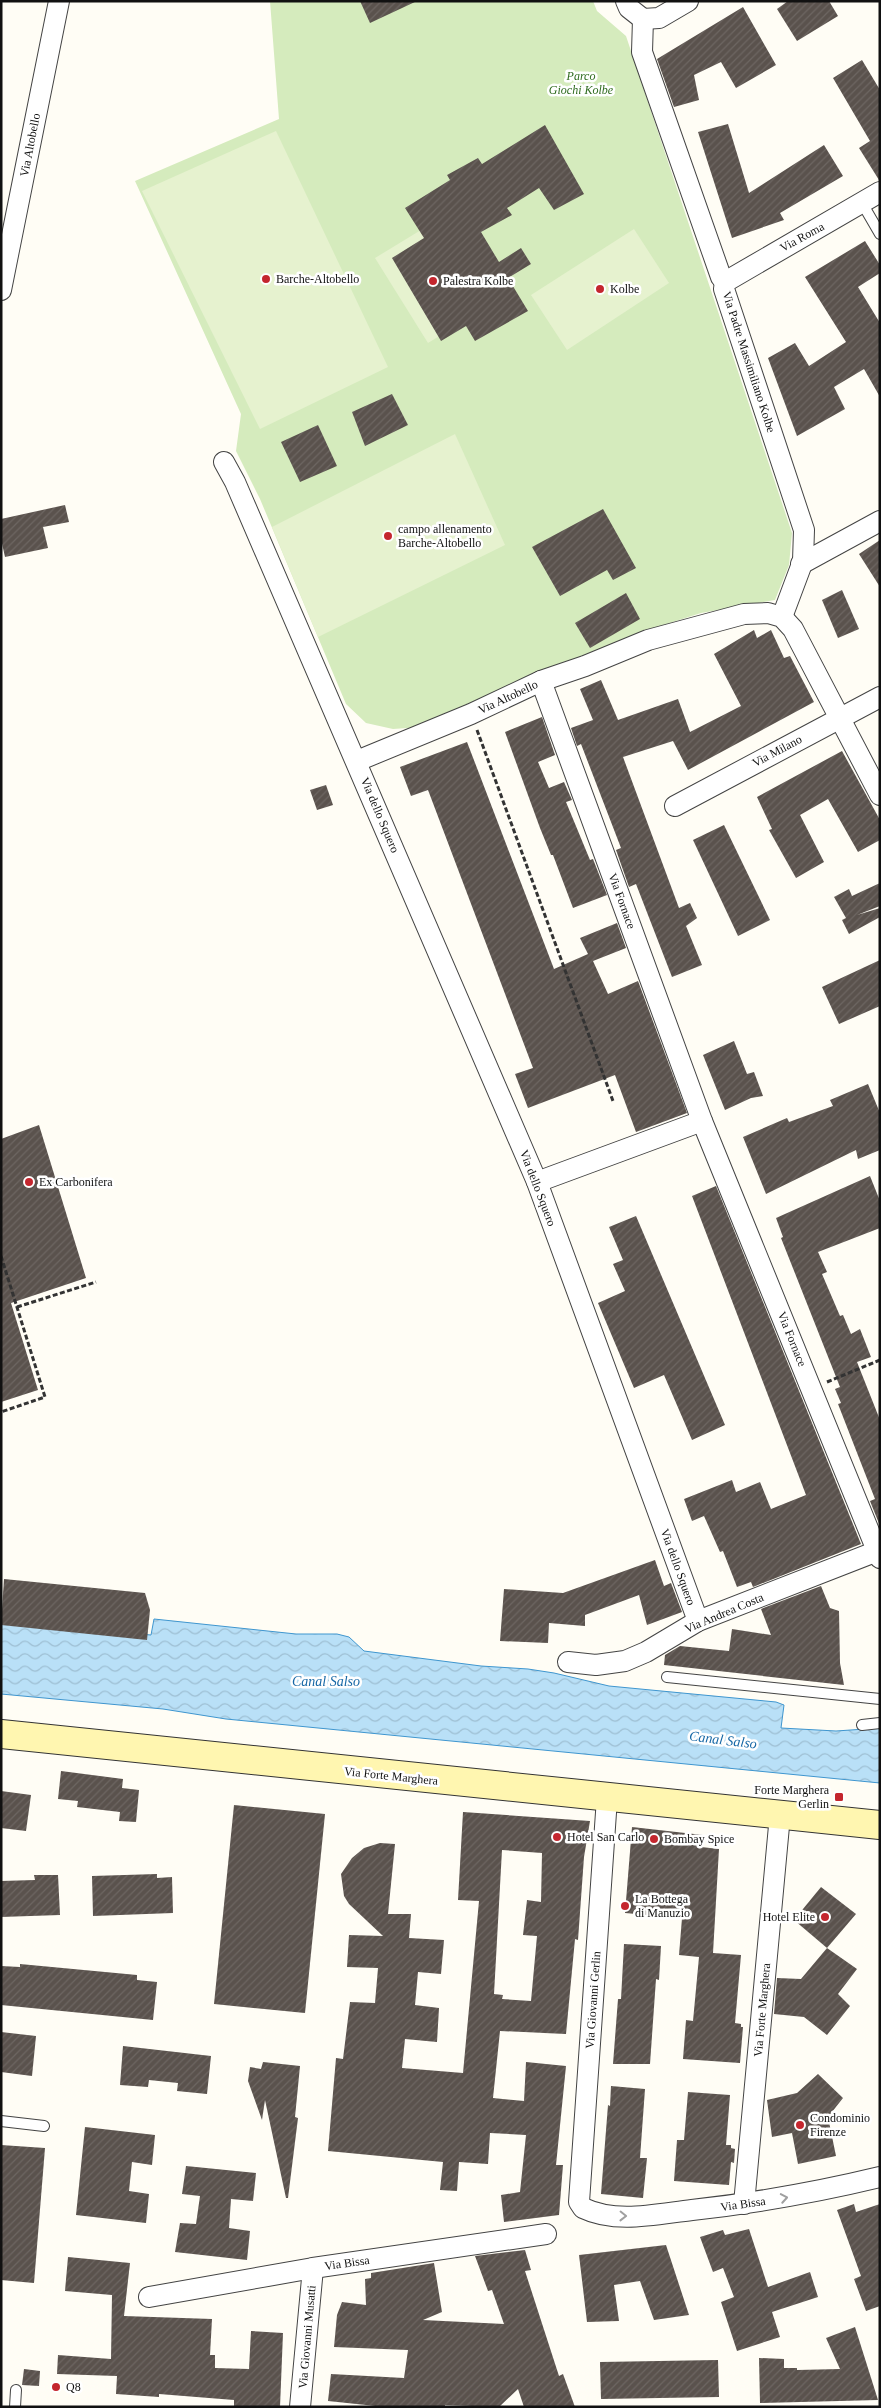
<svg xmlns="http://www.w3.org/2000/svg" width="881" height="2408" viewBox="0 0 881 2408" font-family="'Times New Roman',serif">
<defs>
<pattern id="water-waves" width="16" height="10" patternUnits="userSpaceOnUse" patternTransform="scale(1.25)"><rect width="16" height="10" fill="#b9e0f7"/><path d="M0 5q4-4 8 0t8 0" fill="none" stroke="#9ebfd3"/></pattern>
<pattern id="building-hatch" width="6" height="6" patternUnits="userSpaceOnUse" patternTransform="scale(1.25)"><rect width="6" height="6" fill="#5a524d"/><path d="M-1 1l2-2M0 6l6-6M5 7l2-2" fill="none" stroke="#6d6662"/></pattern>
</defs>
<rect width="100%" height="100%" fill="#fffdf5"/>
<polygon fill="#d5ebbd" points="270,1 593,1 597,11 626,36 792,533 789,565 775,600 701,613 651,629 422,727 393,729 366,723 346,704 260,499 236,451 241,414 135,181 279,119"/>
<g fill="#e6f2cf">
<polygon points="276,131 388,367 260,429 142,191"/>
<polygon points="439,219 492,304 428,343 375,258"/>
<polygon points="634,229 669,283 567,350 531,295"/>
<polygon points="455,434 505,545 318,637 272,527"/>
</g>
<polygon fill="url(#water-waves)" stroke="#3f96cf" points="154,1619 296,1634 337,1634 349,1637 364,1651 481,1666 528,1669 554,1673 609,1686 776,1702 784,1705 781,1728 836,1731 880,1728 880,1783 226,1719 163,1709 1,1694 1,1622 151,1635"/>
<g fill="url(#building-hatch)" fill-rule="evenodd">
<polygon points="360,1 417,1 370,23"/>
<polygon points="788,1 829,1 838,16 797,41 777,9"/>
<polygon points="743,7 776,65 736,88 721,62 694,75 699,100 674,107 657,59"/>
<polygon points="862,60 880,90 879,180 859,148 870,141 833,78"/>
<polygon points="728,124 749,193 824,145 843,176 780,213 784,220 732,238 698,132"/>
<polygon points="545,125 584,194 554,210 539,188 507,208 512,215 481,232 499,262 521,248 531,264 508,278 528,311 475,341 466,326 441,341 392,258 424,238 405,208 450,180 447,175 478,158 482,164"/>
<polygon points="865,241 880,265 880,273 858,287 880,323 880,397 864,369 834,387 845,409 797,436 768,358 795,343 809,366 846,342 805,277"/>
<polygon points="392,394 408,425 365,446 352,412"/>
<polygon points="318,425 337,466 300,482 281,442"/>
<polygon points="65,505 69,522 43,527 48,548 5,557 1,539 1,519"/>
<polygon points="603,509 636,568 613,580 607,570 560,596 532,547"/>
<polygon points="880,540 880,587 859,554"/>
<polygon points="842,590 859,629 838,638 822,600"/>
<polygon points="626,593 640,619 590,648 575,623"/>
<polygon points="754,630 757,638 771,630 784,658 790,656 814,702 688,770 673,741 623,757 679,908 690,903 697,918 686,926 702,965 672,977 636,884 629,887 616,850 621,848 581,744 577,746 571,728 593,720 580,689 601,680 618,720 678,699 690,732 741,706 714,654"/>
<polygon points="542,717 555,755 538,762 549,788 564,782 572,800 566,802 590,860 593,859 607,895 573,908 553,855 551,855 540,828 505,732"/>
<polygon points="467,742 554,969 588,954 580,938 617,923 626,948 593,961 608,994 638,981 687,1113 636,1132 615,1075 528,1108 515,1074 533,1068 428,790 411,796 400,767"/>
<polygon points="842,751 880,820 880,840 858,852 828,799 800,815 824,862 796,878 769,830 772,829 757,797"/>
<polygon points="326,785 333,805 317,810 310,790"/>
<polygon points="724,825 770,920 738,936 693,840"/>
<polygon points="880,883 880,906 857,915 880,908 880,917 849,934 842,920 846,918 834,897 849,889 852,896"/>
<polygon points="880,960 880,1006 839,1024 822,987"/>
<polygon points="734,1041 747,1074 754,1072 763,1096 751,1098 725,1110 703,1055"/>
<polygon points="868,1084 880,1113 880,1150 858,1159 856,1150 766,1194 743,1137 787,1118 789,1122 833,1106 830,1100"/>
<polygon points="39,1125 86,1278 11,1303 38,1390 1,1402 1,1139"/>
<polygon points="870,1176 880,1201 880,1228 818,1252 827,1272 822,1274 840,1316 843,1315 851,1334 860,1329 871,1357 857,1362 880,1420 880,1526 870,1501 875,1499 838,1404 841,1403 835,1389 840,1387 781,1238 783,1237 776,1218"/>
<polygon points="716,1186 861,1544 753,1587 751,1582 737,1587 723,1551 720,1552 704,1516 692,1521 684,1499 732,1480 736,1492 760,1482 771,1509 806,1495 692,1196"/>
<polygon points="636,1216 725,1425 692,1440 664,1375 634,1388 598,1303 625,1291 613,1264 623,1260 609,1227"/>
<polygon points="655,1560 664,1586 671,1583 682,1612 647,1625 639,1595 585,1615 585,1626 549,1623 548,1643 500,1641 504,1589 563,1593"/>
<polygon points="4,1579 145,1593 150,1610 147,1640 1,1625"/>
<polygon points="821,1586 830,1608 839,1611 840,1663 844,1685 664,1665 665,1655 680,1646 729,1651 732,1629 771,1635 761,1609"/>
<polygon points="61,1771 123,1779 122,1788 139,1790 136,1822 119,1821 120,1812 77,1807 78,1801 58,1799"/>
<polygon points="1,1791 31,1795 26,1831 1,1828"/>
<polygon points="234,1805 325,1814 305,2013 214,2004"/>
<path d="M463 1812 590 1821 584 1857 578 1940 575 1939 566 2034 500 2031 493 2098 524 2101 526 2062 566 2066 556 2165H563L559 2215 504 2222 501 2195 520 2192 526 2135 490 2133 488 2164 459 2162 457 2191 440 2190 443 2162 328 2151 336 2058 343 2059 350 2002 375 2003 378 1968 347 1967 349 1935 383 1936 349 1904 344 1896 341 1874 352 1858 364 1848 380 1843 395 1844 388 1914H411L409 1938 444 1940 441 1974 418 1972 415 2005 439 2008 437 2042 405 2039 402 2068 463 2073 479 1901 458 1900ZM502 1850 542 1853 541 1902 527 1900 523 1935 537 1936 531 2001 502 1999 503 1995 494 1994Z"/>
<polygon points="632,1827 703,1835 701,1847 719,1849 713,1953 741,1955 735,2023 741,2024 741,2027 743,2027 740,2063 683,2059 686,2020 693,2021 699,1957 679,1955 682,1918 625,1913"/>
<polygon points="157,1874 157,1878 172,1877 173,1913 93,1916 92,1876"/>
<polygon points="34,1875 58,1875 60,1915 1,1917 1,1881 35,1880"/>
<polygon points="821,1887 856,1914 827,1948 794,1920"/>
<polygon points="624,1944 661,1946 659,1980 656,1979 650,2064 613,2064 618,1999 621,1999"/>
<polygon points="827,1948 857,1969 838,1994 850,2006 827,2035 804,2017 774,2014 777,1978 801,1979"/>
<polygon points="20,1964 137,1975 137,1980 157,1982 153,2020 1,2005 1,1966 20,1967"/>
<polygon points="1,2032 36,2036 32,2076 1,2072"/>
<polygon points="123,2046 211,2056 207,2094 177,2091 178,2083 149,2080 148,2087 120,2085"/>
<polygon points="263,2062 300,2066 295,2117 298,2118 288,2198 286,2198 265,2100 262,2120 248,2081 250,2067 261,2069"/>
<polygon points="818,2074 843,2098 828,2117 836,2156 798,2164 792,2133 772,2137 767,2100 797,2093"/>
<polygon points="611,2086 645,2089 640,2158 647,2158 643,2198 601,2194 608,2105 610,2106"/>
<polygon points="688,2092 730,2095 726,2145 731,2145 731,2148 735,2149 734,2163 731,2162 729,2185 674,2181 677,2140 684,2140"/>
<polygon points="85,2127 155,2135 152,2165 132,2162 129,2191 149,2194 146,2223 76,2215"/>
<polygon points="1,2145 45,2148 34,2283 1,2280"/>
<polygon points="186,2166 256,2173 253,2201 231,2199 229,2228 250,2231 247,2260 175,2252 180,2223 196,2224 200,2196 182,2194"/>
<polygon points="854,2204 856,2212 880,2204 880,2306 866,2311 854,2279 861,2276 837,2210"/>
<polygon points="749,2229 768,2287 810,2272 818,2297 772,2312 780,2337 737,2351 721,2302 734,2297 723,2268 713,2272 700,2237 723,2230 725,2235"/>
<polygon points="666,2245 689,2315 654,2320 640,2281 614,2285 619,2321 587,2322 579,2255"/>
<polygon points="525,2250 531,2270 525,2271 559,2376 563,2374 575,2407 524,2407 518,2389 499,2407 445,2405 445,2407 385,2407 328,2401 331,2374 404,2378 408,2350 334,2347 337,2315 342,2302 366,2305 365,2279 371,2278 371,2273 434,2263 442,2312 423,2320 504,2324 492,2290 488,2291 475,2256"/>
<polygon points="68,2257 130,2263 124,2316 212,2319 210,2355 215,2355 215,2368 249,2369 251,2331 283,2333 280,2407 234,2407 234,2400 159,2394 159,2397 116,2394 117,2376 57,2374 58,2355 111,2359 112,2295 65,2291"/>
<polygon points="855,2327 878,2400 760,2403 759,2358 784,2359 784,2368 797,2368 797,2370 840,2369 826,2338"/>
<polygon points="718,2360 719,2397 601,2399 600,2362"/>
<polygon points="24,2369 40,2371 39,2386 22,2385"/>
</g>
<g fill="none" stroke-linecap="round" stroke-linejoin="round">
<g stroke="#444" stroke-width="12">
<g id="lane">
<polyline points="862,203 880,234"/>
<polyline points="667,1677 880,1699"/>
<polyline points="862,1725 880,1723"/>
<polyline points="1,2121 44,2126"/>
<polyline points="15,2407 16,2390"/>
</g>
</g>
<g stroke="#444" stroke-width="22">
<g id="street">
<polyline points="626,1 629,8 643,19"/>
<polyline points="643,19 642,52 721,277 725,282"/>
<polyline points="643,19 659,18 688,1"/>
<polyline points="725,282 724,289 804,530 803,561 782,617"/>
<polyline points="725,282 880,192"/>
<polyline points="1,290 59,1"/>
<polyline points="224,462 235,482 537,1182 698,1621"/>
<polyline points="801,564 880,521"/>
<polyline points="541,681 702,1121 880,1558"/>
<polyline points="357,761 471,714 541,681 585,666 648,640 744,614 768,613 782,617 793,629 880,795"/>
<polyline points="675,806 880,697"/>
<polyline points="537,1182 702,1121"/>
<polyline points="568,1662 596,1665 625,1661 646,1652 698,1621 880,1550"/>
<path d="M607 1798 579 2202 583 2208C616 2224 657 2214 692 2210 755 2203 818 2192 880 2177"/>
<polyline points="744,2204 780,1815"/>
<polyline points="149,2297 313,2268 546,2234"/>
<polyline points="300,2407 313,2268"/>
</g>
</g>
<g stroke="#333" stroke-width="30">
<polyline id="secondary" points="1,1734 880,1825"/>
</g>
<g stroke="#333" stroke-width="3" stroke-dasharray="5 2.5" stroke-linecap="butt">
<polyline points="477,730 613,1101"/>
<polyline points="1,1256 45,1397 1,1412"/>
<polyline points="17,1307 96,1282"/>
<polyline points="827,1382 880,1360"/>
</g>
<use href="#lane" stroke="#fff" stroke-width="10"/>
<use href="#street" stroke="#fff" stroke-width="20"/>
<use href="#secondary" stroke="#fff6b0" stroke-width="28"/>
</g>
<defs><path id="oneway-chevron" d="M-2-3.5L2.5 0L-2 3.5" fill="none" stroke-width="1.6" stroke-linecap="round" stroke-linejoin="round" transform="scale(1.25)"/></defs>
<g stroke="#a0a0a0">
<use href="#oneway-chevron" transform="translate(784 2198) rotate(-10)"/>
<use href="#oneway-chevron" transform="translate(623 2216) rotate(1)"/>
</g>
<g fill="#c4262e" stroke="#fff" stroke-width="2">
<circle cx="266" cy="279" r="5"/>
<circle cx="433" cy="281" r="5"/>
<circle cx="600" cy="289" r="5"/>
<circle cx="388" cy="536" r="5"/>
<circle cx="29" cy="1182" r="5"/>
<rect x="834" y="1792" width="10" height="10" rx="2.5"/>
<circle cx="557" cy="1837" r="5"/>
<circle cx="654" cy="1839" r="5"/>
<circle cx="625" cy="1906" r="5"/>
<circle cx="825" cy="1917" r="5"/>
<circle cx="800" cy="2125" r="5"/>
<circle cx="56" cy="2387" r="5"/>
</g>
<g text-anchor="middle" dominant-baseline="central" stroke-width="5" stroke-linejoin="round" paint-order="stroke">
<g font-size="12" font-style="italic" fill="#2f6b1f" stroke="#fff">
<text x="581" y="76">Parco<tspan x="581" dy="14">Giochi Kolbe</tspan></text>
</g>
<g font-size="12" fill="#111" stroke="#fff">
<text transform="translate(30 145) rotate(-79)">Via Altobello</text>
<text transform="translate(802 237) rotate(-29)">Via Roma</text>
<text transform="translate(749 362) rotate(72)">Via Padre Massimiliano Kolbe</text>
<text transform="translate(508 697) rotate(-25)">Via Altobello</text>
<text transform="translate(777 751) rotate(-28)">Via Milano</text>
<text transform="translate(380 815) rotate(67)">Via dello Squero</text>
<text transform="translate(622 901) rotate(70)">Via Fornace</text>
<text transform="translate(538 1188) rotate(69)">Via dello Squero</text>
<text transform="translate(792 1339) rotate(68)">Via Fornace</text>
<text transform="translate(678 1567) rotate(70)">Via dello Squero</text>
<text transform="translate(724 1613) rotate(-23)">Via Andrea Costa</text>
<text transform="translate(391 1776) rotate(6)">Via Forte Marghera</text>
<text transform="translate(593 2000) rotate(-86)">Via Giovanni Gerlin</text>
<text transform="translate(762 2010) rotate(-85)">Via Forte Marghera</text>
<text transform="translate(743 2204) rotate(-8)">Via Bissa</text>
<text transform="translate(347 2263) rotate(-8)">Via Bissa</text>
<text transform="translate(307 2337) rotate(-85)">Via Giovanni Musatti</text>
</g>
<g font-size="12" fill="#111" stroke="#fff" text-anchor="start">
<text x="276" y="279">Barche-Altobello</text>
<text x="443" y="281">Palestra Kolbe</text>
<text x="610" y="289">Kolbe</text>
<text x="398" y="529">campo allenamento<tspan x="398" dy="14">Barche-Altobello</tspan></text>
<text x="39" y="1182">Ex Carbonifera</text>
<text x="829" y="1790" text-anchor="end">Forte Marghera<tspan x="829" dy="14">Gerlin</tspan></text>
<text x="567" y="1837">Hotel San Carlo</text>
<text x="664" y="1839">Bombay Spice</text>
<text x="635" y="1899">La Bottega<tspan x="635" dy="14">di Manuzio</tspan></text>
<text x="815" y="1917" text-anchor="end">Hotel Elite</text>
<text x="810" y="2118">Condominio<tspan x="810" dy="14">Firenze</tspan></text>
<text x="66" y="2387">Q8</text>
</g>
<g font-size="14" font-style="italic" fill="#1768a6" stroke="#fff">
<text x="326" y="1681">Canal Salso</text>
<text transform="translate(723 1740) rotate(7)">Canal Salso</text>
</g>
</g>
<rect width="881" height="2408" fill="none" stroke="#111111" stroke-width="5"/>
</svg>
